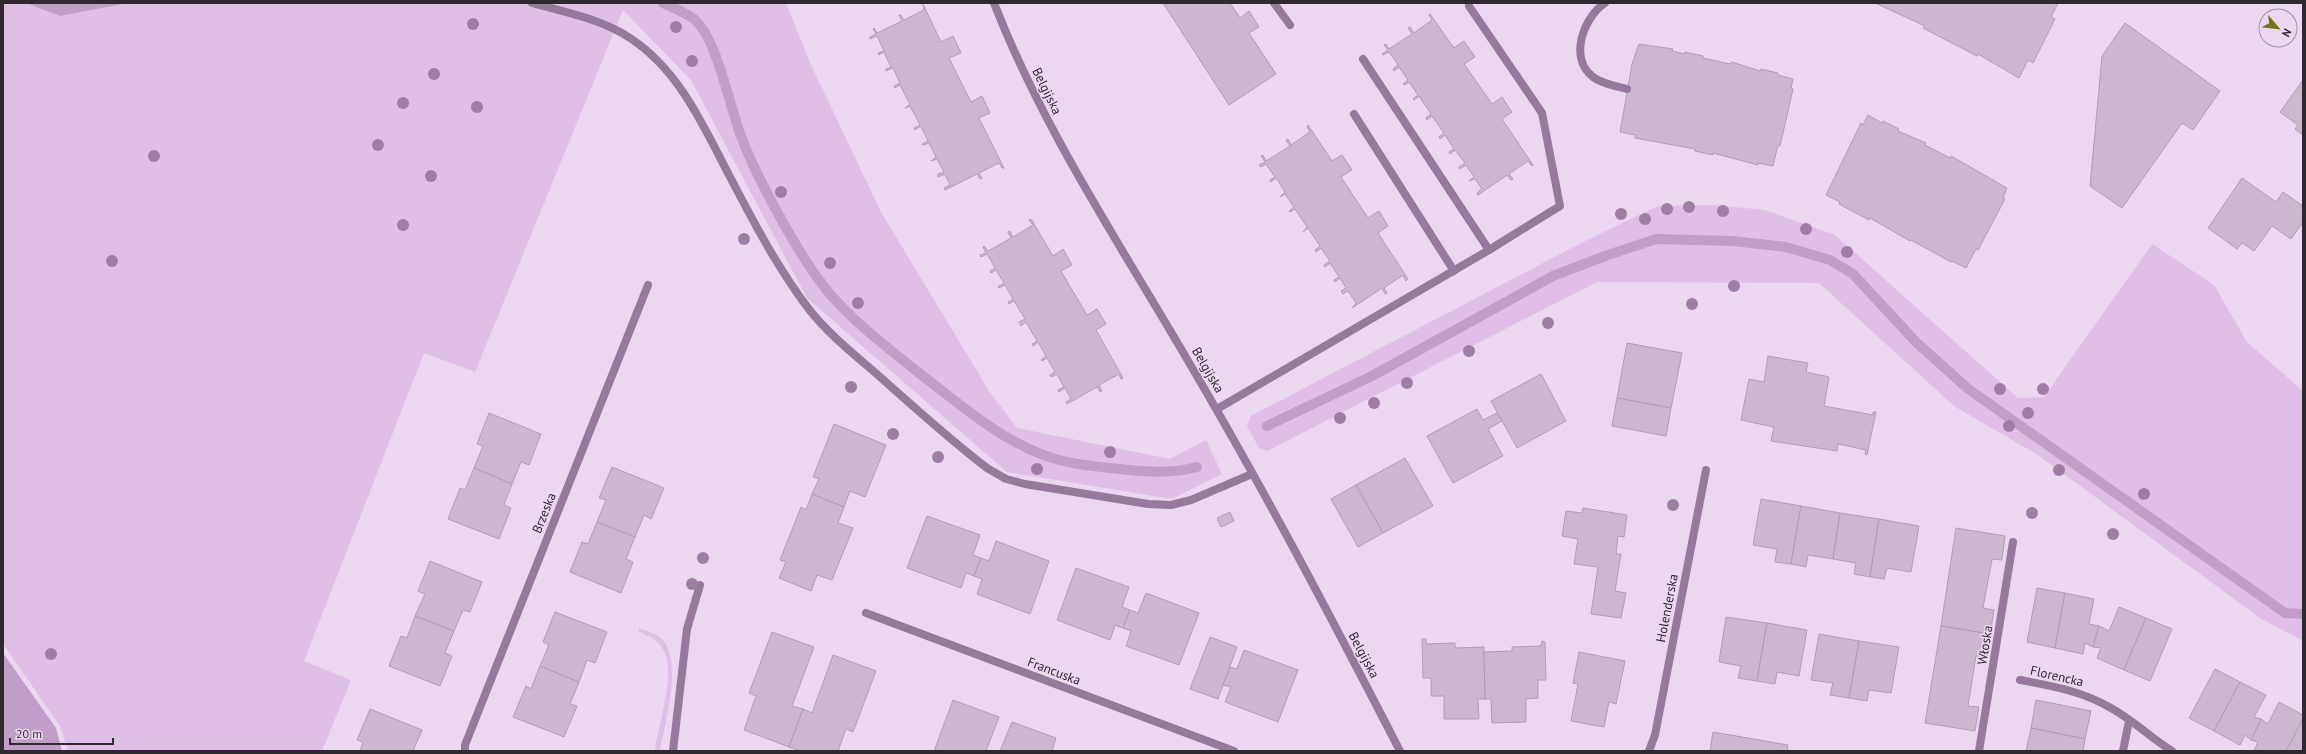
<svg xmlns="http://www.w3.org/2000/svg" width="2306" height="754" viewBox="0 0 2306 754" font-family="'PT Sans',sans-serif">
<rect width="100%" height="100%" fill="#ebd7ef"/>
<g fill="#dfbfe6">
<polygon points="3,3 786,3 812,67 881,212 989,391 1017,428 1170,459 1206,440 1222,474 1172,499 1007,472 807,298 691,80 623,10 475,372 424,353 304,661 351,680 322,751 68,751 60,726 3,644"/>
<polygon points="1714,205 1765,210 1835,235 2018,398 2044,397 2152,244 2214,285 2247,342 2303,391 2303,641 2260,618 2038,455 1954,406 1819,283 1597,282 1267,451 1259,448 1247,426 1251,416 1585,241 1658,206"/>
<path d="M639 628C646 631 655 633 661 638 684 661 665 722 660 751H655C658 723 679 669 661 646 655 638 646 635 638 631Z"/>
</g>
<g fill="#c19ec8">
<polygon points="26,3 127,3 60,16"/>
<polygon points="3,653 56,728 62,751 3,751"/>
</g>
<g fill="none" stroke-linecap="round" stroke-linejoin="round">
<g stroke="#c19ec8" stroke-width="10">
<path d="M663 3C673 8 685 12 694 19 717 38 730 108 741 136 750 160 762 184 774 206 790 236 808 268 830 294 856 324 888 348 919 373 961 405 1004 444 1056 459 1076 465 1099 467 1120 469 1147 472 1171 474 1197 467"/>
<polyline points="1267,426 1372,376 1553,276 1605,256 1656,239 1732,241 1786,247 1830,260 1853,274 1916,342 1967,388 2285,613 2303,614"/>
</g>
</g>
<g fill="#cbb7ce" stroke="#b09eb4">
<polygon points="1163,3 1230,3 1240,18 1249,11 1259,27 1249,33 1276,74 1229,105"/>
<polygon points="1875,3 2058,3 2051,17 2055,19 2033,63 2028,60 2019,78 1978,54 1977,56 1923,28 1925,26"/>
<polygon points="923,4 941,42 953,36 961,53 949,58 971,102 982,96 990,113 979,118 1004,168 1002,168 999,163 979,173 982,178 980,179 977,174 945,190 944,188 950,185 945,174 938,177 938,174 944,172 937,159 931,161 936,157 929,143 923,145 922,144 928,141 921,126 915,130 914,128 920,125 910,106 905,108 910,104 900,85 895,88 894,86 900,83 893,68 886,71 886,69 891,67 884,52 879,55 878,53 884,51 877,36 870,39 870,37 876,34 873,29 874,28 877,33 902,21 899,15 901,15 904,20 924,10"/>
<polygon points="1430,14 1454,48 1464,41 1475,57 1464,64 1492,104 1502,97 1512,112 1502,119 1533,165 1532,166 1528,161 1509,174 1513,179 1511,180 1507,175 1478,195 1477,193 1482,189 1475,179 1469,181 1474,177 1466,165 1460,169 1459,167 1465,163 1455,150 1450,154 1449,152 1454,149 1445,135 1440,139 1439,137 1444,133 1432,116 1427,120 1426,118 1431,114 1419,96 1414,100 1413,99 1418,95 1409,82 1404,85 1403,84 1408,80 1399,67 1394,71 1393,69 1398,65 1389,52 1383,55 1382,54 1388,50 1384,45 1386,44 1389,49 1412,34 1408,28 1410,27 1414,33 1432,20 1429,15"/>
<polygon points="2125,23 2220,91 2193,130 2182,123 2122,208 2090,186 2102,56"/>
<polygon points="1639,44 1673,49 1672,51 1685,54 1685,52 1703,56 1703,58 1730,64 1732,62 1760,71 1761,69 1778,73 1778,75 1793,79 1791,88 1793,89 1780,146 1778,145 1773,166 1758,163 1758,165 1713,153 1713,155 1695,151 1695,149 1635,138 1635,135 1620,132 1632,64"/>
<polygon points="2303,80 2303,135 2295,129 2298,125 2280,112"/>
<polygon points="1868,115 1882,123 1883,121 1899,129 1898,131 1926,143 1925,145 1950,158 1951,156 2007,188 2003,198 2005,199 1978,250 1976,249 1966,268 1952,261 1951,262 1911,240 1910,241 1870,218 1869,220 1839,204 1840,202 1826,195 1861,123 1863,125"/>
<polygon points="1308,125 1332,161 1342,155 1352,170 1341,177 1368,218 1379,211 1388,226 1378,233 1408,279 1406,281 1403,275 1384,288 1387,293 1385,294 1382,288 1352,308 1356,303 1348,291 1343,294 1341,291 1346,288 1340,278 1335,282 1334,280 1339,277 1330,263 1325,267 1324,265 1330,261 1321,248 1316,252 1315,250 1320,246 1308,228 1303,232 1307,227 1295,209 1290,212 1289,211 1294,207 1285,194 1280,197 1285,192 1276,178 1271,182 1270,180 1275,177 1266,164 1261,167 1259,165 1265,162 1261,156 1263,155 1266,161 1290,146 1286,140 1288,139 1291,145 1310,132 1307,127"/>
<polygon points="2242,178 2276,202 2283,192 2303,206 2303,222 2291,239 2272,226 2254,251 2242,243 2237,249 2208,228"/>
<polygon points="1031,219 1053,256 1063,249 1072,265 1061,271 1087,315 1097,309 1106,324 1096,330 1123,378 1121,379 1119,374 1099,385 1102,391 1100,392 1097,387 1067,404 1066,402 1071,399 1065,388 1059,392 1058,390 1064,387 1057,374 1051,377 1050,375 1055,372 1047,358 1042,361 1041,360 1046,356 1038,342 1033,346 1032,344 1037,341 1026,322 1021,326 1019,322 1025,319 1014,301 1009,304 1008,302 1013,299 1005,285 999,288 998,287 1004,283 996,270 991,273 990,271 995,268 987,254 981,257 980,255 986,253 983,247 984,246 988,251 1011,238 1008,232 1010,231 1013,237 1033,225 1029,220"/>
<polygon points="1627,343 1682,353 1671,408 1617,398"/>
<polygon points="1768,356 1808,363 1806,372 1829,377 1824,406 1873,415 1873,412 1876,412 1867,455 1865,454 1866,450 1838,444 1837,451 1771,441 1774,427 1741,420 1749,379 1764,382"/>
<polygon points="1541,374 1566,421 1517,448 1491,401"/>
<polygon points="1617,398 1671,408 1666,436 1612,426"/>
<polygon points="1477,409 1483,420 1497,413 1502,421 1488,429 1503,456 1453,483 1427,436"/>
<polygon points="489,413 541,434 529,465 521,462 512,484 474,468 483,446 477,444"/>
<polygon points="834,424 886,445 865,497 850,491 844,507 812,494 819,479 813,477"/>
<polygon points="1405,458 1433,506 1383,533 1356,485"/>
<polygon points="612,467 664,488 651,519 644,515 635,537 597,522 606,500 599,498"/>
<polygon points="474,468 512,484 504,505 511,508 499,539 448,519 460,488 465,490"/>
<polygon points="1356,485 1383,533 1358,547 1331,499"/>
<polygon points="812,494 844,507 838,523 853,528 832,580 817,575 811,591 779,578 786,562 780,560 801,507 806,510"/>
<polygon points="1761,499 1801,506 1791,564 1775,562 1777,549 1753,545"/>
<polygon points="1801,506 1840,513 1833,559 1808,555 1806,567 1791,564"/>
<polygon points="1583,508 1627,515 1624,537 1618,536 1616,554 1621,554 1615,591 1626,593 1621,618 1591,614 1598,567 1574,564 1578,539 1562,536 1566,511 1582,513"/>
<polygon points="1230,512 1234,521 1221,527 1217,518"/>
<polygon points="1840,513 1879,519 1870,577 1854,574 1856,563 1833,559"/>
<polygon points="927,516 980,535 973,555 981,558 974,576 966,573 961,588 907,568"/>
<polygon points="1879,519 1919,526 1911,572 1887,568 1884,579 1870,577"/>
<polygon points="597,522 635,537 626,559 633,562 621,593 570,572 582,542 588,544"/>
<polygon points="1956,528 2005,536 2002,560 1992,559 1983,608 1994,610 1990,634 1941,626"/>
<polygon points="996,541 1049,561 1030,614 977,594 982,579 974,576 981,558 989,561"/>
<polygon points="430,561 482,582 470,612 463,610 454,631 415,616 425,594 418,591"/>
<polygon points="1076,568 1129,587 1122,607 1130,610 1123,628 1115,625 1110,640 1057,620"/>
<polygon points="2037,588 2065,593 2055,648 2027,642"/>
<polygon points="1146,593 1199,613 1179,665 1126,646 1131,631 1123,628 1130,610 1138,613"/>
<polygon points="2065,593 2094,599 2089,624 2099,626 2093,647 2085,643 2083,654 2055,648"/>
<polygon points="2119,607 2146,618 2124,670 2097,658 2101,648 2093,647 2099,626 2109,631"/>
<polygon points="555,612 607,632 595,663 587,660 579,682 540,666 549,645 543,642"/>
<polygon points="415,616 454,631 445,653 452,656 440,686 389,666 401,636 407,638"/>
<polygon points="1726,617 1767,623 1757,681 1738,678 1741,666 1719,662"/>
<polygon points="2146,618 2172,629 2150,681 2124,670"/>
<polygon points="1767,623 1807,630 1799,676 1777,672 1775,684 1757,681"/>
<polygon points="1941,626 1990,634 1987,657 1976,656 1968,706 1979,707 1975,731 1925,723"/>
<polygon points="772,632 814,647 792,706 803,709 789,747 744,730 756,696 749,693"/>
<polygon points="1819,634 1859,641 1849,698 1830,695 1833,683 1811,680"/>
<polygon points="1210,637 1237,647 1218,699 1190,689"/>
<polygon points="1422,639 1426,639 1426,644 1455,643 1455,648 1484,647 1485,699 1478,699 1479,719 1444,719 1444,696 1431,696 1431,678 1423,678"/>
<polygon points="1542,641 1545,642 1546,680 1538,680 1538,698 1526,699 1526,722 1492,723 1491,699 1485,699 1484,652 1512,651 1512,647 1541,646"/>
<polygon points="1859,641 1899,647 1891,693 1869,690 1867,701 1849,698"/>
<polygon points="1244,650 1298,670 1278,722 1225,702 1231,687 1223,685 1230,667 1237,669"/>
<polygon points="1579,652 1625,661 1616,704 1609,702 1604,727 1571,721 1578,684 1573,683"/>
<polygon points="833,655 876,671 853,732 846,729 838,751 800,751 789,747 803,709 812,713"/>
<polygon points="540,666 579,682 570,704 577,706 564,737 513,717 526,686 531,689"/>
<polygon points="2215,669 2240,682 2214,731 2189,718"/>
<polygon points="2240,682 2266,695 2254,717 2261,719 2251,740 2245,735 2240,745 2214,731"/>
<polygon points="953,700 999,717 986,751 934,751"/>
<polygon points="2036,700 2091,711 2085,739 2031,728"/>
<polygon points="2279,702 2303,715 2303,719 2286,751 2254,751 2258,742 2251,740 2261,719 2268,724"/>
<polygon points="370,709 422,730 413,751 360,751 363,742 357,740"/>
<polygon points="2303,719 2303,751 2286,751"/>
<polygon points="1012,722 1056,738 1052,751 1000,751"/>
<polygon points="2031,728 2085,739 2083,751 2026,751"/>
<polygon points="1713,732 1788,745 1787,751 1710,751"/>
</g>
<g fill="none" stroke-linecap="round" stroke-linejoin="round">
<g stroke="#967a9b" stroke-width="8">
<path d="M532 3C564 12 602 19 630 38 679 70 703 125 729 175 753 221 777 267 808 308 828 334 855 355 879 376 914 407 949 439 987 468L1006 479 1025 484 1148 504 1171 505 1191 500 1252 474"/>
<polyline points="1979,751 2013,542"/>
</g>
<g stroke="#967a9b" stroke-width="8">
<path d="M994 3C1045 134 1124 250 1194 371 1267 495 1334 623 1400 751"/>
<polyline points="1274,3 1290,25"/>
<path d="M1605 3C1584 17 1568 58 1593 77 1602 84 1616 86 1627 89"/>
<polyline points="1363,59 1489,250"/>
<polyline points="1354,114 1454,271"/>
<polyline points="1217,409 1489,250 1560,206 1542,113 1469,6"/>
<polyline points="866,613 1234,751"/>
<path d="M2020 680C2052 686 2082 691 2111 708 2133 720 2151 738 2172 751"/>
<polyline points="465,751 465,745 648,285"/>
<polyline points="673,751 687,629 700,585"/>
<polyline points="1649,751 1655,735 1706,470"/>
<polyline points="2123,751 2129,721"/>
</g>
</g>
<g fill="#9f7ea6">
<circle cx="473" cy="24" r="6"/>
<circle cx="676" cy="27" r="6"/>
<circle cx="692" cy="61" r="6"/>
<circle cx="434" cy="74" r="6"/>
<circle cx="403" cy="103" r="6"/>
<circle cx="477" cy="107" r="6"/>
<circle cx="378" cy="145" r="6"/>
<circle cx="154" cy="156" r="6"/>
<circle cx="431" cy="176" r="6"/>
<circle cx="781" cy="192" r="6"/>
<circle cx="1689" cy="207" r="6"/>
<circle cx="1667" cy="209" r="6"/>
<circle cx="1723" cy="211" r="6"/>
<circle cx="1621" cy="214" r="6"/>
<circle cx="1645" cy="219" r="6"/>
<circle cx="403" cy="225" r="6"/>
<circle cx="1806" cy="229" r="6"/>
<circle cx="744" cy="239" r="6"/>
<circle cx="1847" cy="252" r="6"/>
<circle cx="112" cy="261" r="6"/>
<circle cx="830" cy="263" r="6"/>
<circle cx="1734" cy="286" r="6"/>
<circle cx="858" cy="303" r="6"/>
<circle cx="1692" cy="304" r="6"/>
<circle cx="1548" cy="323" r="6"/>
<circle cx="1469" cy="351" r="6"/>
<circle cx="1407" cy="383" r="6"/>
<circle cx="851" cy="387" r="6"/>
<circle cx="2000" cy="389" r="6"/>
<circle cx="2043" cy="389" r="6"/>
<circle cx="1374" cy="403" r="6"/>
<circle cx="2028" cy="413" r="6"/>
<circle cx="1340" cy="418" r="6"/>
<circle cx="2009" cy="426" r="6"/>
<circle cx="893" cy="434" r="6"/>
<circle cx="1110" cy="452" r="6"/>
<circle cx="938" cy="457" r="6"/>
<circle cx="1037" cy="469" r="6"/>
<circle cx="2059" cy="470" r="6"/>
<circle cx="2144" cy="494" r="6"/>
<circle cx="1673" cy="505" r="6"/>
<circle cx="2032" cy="513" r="6"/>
<circle cx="2113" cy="534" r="6"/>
<circle cx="703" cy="558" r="6"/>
<circle cx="692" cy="584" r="6"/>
<circle cx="51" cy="654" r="6"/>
</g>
<g text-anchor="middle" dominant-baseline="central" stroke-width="3" stroke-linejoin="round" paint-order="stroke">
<g font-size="13" fill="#2f2831" stroke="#ebd7ef">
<text transform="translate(1047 91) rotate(64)">Belgijska</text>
<text transform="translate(1208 370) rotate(60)">Belgijska</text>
<text transform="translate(544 513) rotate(-68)">Brzeska</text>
<text transform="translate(1667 608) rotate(-79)">Holenderska</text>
<text transform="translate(1985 645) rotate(-81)">Włoska</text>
<text transform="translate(1364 655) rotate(62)">Belgijska</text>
<text transform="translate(1054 671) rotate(21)">Francuska</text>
<text transform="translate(2057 676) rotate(13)">Florencka</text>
</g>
</g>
<rect width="2306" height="754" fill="none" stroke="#2f2831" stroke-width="8"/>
<g transform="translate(2278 28) rotate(118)"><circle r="19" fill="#ebd7ef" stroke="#a091a3"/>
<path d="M0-3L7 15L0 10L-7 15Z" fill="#727319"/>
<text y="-6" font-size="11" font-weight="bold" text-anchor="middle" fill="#2f2831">N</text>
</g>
<path d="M10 738v6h103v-6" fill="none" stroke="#2f2831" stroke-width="2"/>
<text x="16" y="738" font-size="12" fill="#2f2831" stroke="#ebd7ef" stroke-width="3" paint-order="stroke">20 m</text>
</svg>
